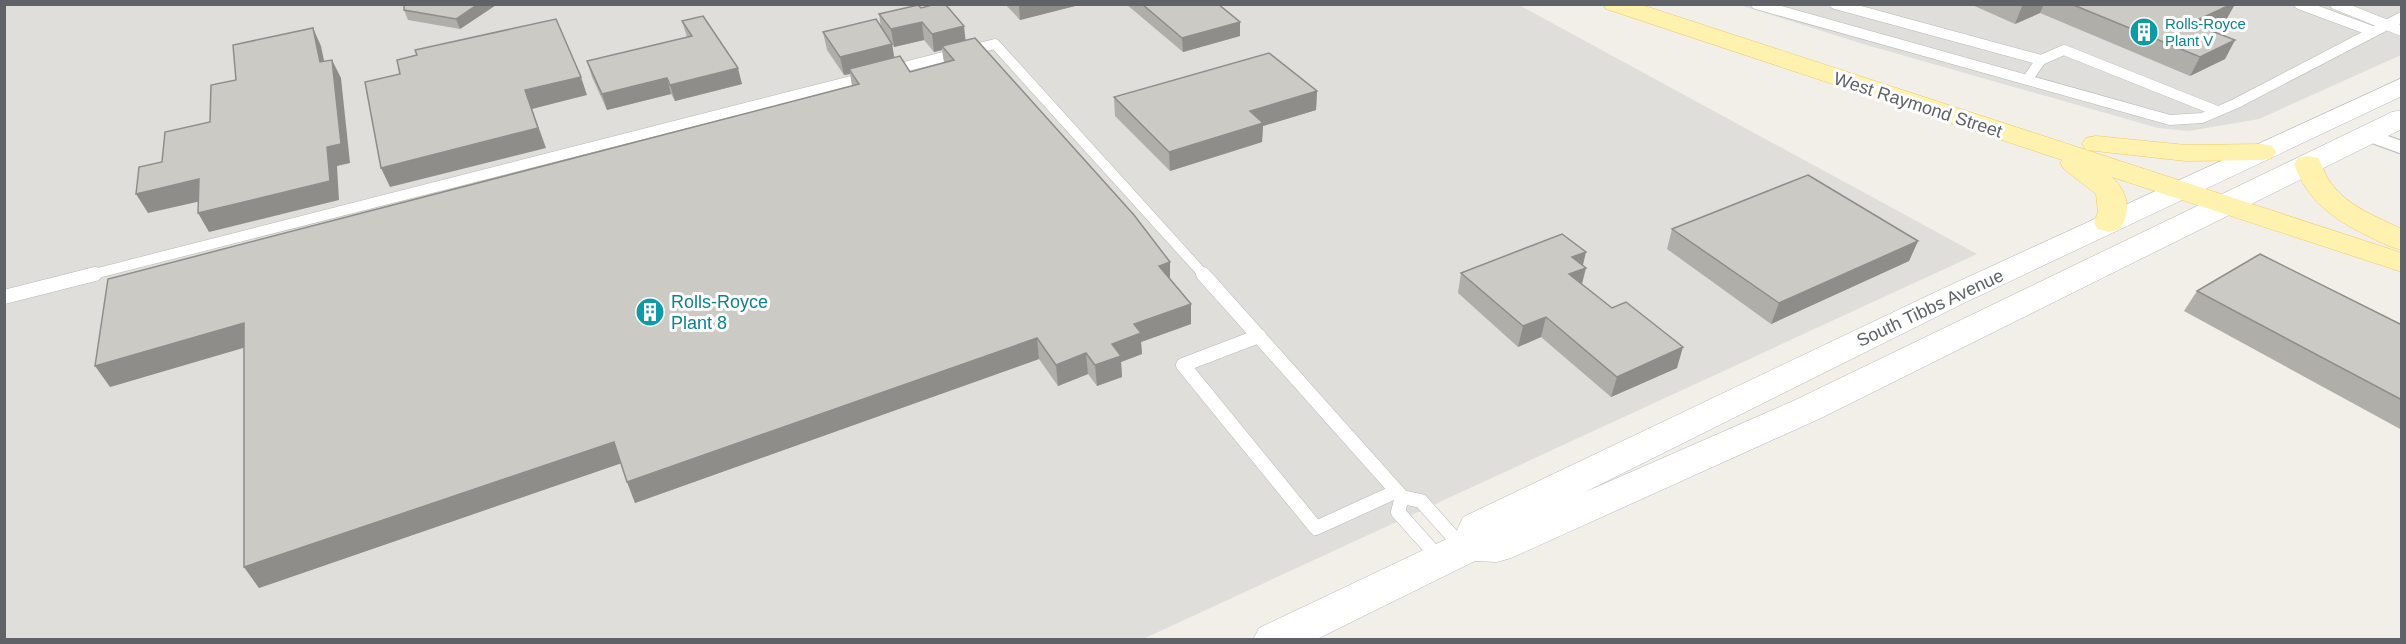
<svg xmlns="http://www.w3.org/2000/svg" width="2406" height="644" viewBox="0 0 2406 644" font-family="Helvetica,sans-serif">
<rect width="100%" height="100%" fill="#f1efe8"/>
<g fill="#e0deda">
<polygon points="4,5 1519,5 1977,254 1143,639 5,639"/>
<polygon points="1740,5 2401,5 2401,55 2259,119 2189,131 2158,128 1863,44"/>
</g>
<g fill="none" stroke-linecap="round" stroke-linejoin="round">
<g stroke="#b5b8bc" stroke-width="11">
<g id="lane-far1">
<polyline points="1756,4 2170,120 2202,118 2235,104 2402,17"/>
<polyline points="1835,4 2041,60"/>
<polyline points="2299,4 2372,31"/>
<polyline points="2335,4 2402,31"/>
<polyline points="892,70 995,44 1204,275"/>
<polyline points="2027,80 2041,60 2064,50 2217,111"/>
<polyline points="90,275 867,77"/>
</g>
</g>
<g stroke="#b5b8bc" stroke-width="15">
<g id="lane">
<polyline points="1203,274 1402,497 1421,501 1462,547"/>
<polyline points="4,297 95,274"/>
<polyline points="1259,336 1183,365 1316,528 1397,491"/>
<polyline points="1402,497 1398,512 1439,558"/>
</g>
</g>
<g stroke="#b5b8bc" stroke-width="2">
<polygon id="street" points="2368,129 2402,141 2402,154 2361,139 2359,135 2361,131"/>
</g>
<g stroke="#b6babf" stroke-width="1">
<polygon id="secondary" points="2402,78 2402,96 1964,303 1583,493 1793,401 2392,112 2402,110 2402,129 1819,419 1511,558 1497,562 1475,561 1315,640 1253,640 1259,628 1455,535 1463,517 1942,289"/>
</g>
<g stroke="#f2c960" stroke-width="1">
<g id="primary">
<path d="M1603 4H1639L2402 253V272L2112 177C2128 192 2132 211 2120 229L2109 232 2098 229 2094 223 2098 212 2096 194 2064 169 2060 163 2062 160 1606 9Z"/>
<polygon points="2096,136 2186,145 2262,144 2272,146 2276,152 2272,158 2262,160 2186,161 2086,150 2082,144 2086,138"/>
<path d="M2308 156 2318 158C2323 166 2325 176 2331 183 2347 206 2377 217 2402 229V250C2389 247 2378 241 2366 235 2333 219 2307 200 2294 164L2298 158Z"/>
</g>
</g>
<use href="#lane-far1" stroke="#fff" stroke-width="10"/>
<use href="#lane" stroke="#fff" stroke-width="14"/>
<use href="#street" fill="#fff" fill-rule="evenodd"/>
<use href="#secondary" fill="#fff" fill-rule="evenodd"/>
<use href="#primary" fill="#fff2af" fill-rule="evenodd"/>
</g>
<g fill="#afaea9" fill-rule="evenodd">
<polygon points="405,4 495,4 496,5 460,29 408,20 404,10"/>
<polygon points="1005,4 1083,4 1020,20"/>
<polygon points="1126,4 1218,4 1240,22 1240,36 1183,52"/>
<polygon points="1970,4 2235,4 2226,20 2207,29 2235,40 2225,59 2190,76 2040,13 2015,24"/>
<path d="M921 8 966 40 1170 262V279L1191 304V324L1141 342 1142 354 1121 362 1122 377 1097 386 1088 374 1058 386 1039 359 635 503 621 463 259 588 244 567V347L110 387 852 86 850 74 844 75 827 50 823 32 881 28 879 14ZM924 40 934 52 942 50 944 63 910 72 894 58 892 44 894 47Z"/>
<polygon points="682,21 742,84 675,101 671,94 607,110 592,77 587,61 687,37"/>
<polygon points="1317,91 1316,110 1263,126 1262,142 1170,171 1115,116 1114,97"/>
<polygon points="1672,229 1918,241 1909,261 1771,324 1667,249"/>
<polygon points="1583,265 1582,284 1677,368 1611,397 1541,337 1518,347 1458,293 1461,273"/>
<polygon points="2197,291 2402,325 2402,430 2184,311"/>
</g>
<g fill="#8f8d8a">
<polygon points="478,4 496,5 460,29 456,19"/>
<polygon points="1025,4 1083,4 1020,20 1019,6"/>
<polygon points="2026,4 2044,4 2040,13 2015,24 2022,6"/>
<polygon points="2232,4 2235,4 2226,20 2182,41 2191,23"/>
<polygon points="922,22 924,40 894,47 891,29"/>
<polygon points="1240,22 1240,36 1183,52 1182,38"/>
<polygon points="964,26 966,44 942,46 942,50 934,52 932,34"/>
<polygon points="313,28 321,46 328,80 320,62"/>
<polygon points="2235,40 2225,59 2190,76 2200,57"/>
<polygon points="892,44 895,62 849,69 850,74 844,75 840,57"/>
<polygon points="332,60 341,78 350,163 337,166 339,200 209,232 198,213"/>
<polygon points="738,68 742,84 675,101 670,85"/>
<polygon points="581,77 587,95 532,109 546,148 390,187 381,168 525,90"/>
<polygon points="667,78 671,94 607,110 602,94"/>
<polygon points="1317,91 1316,110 1263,126 1262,142 1170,171 1169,152 1250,111"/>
<polygon points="199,179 210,199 148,213 136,194"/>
<polygon points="1918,241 1909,261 1771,324 1779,303"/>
<polygon points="1586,252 1582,269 1586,268 1581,288 1568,277 1572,257"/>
<polygon points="1170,262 1170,282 1159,266"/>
<polygon points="1191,304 1191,324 1141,342 1142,354 1121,362 1122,377 1097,386 1095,365 1112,344 1134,324"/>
<polygon points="1546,317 1541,337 1518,347 1523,326"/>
<polygon points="244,323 257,344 110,387 95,366"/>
<polygon points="1037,338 1039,359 635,503 627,482"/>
<polygon points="1683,347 1677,368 1611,397 1617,377"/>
<polygon points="1086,353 1088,374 1058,386 1056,365"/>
<polygon points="614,442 622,463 259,588 244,567"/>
</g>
<g fill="#cccac5" stroke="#8f8d8a" stroke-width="1.5">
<polygon points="478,4 456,19 404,10 404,5 405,4"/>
<polygon points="936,4 945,4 964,26 932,34 922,22 891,29 879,14 918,5 921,8"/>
<polygon points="1142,4 1218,4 1240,22 1182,38"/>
<polygon points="2071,4 2232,4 2191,23 2235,40 2200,57"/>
<polygon points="703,16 738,68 670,85 667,78 602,94 587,61 692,36 682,21"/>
<polygon points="556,19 581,77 525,90 538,128 381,168 365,82 400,74 397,60 417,55 415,50"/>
<polygon points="876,19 892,44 840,57 823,32"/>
<polygon points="313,28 320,62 332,60 341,144 327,147 330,181 198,213 199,179 136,194 139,167 162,162 165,132 210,122 211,85 236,80 233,45"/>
<polygon points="975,38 1134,215 1170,262 1159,266 1191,304 1134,324 1141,333 1112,344 1121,356 1095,365 1086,353 1056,365 1037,338 627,482 614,442 244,567 244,323 95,366 108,279 859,84 849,69 900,56 910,72 954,60 942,46"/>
<polygon points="1269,53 1317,91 1250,111 1263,123 1169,152 1114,97"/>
<polygon points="1808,175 1918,241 1779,303 1672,229"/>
<polygon points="1562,234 1586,252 1572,257 1586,268 1569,274 1612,308 1626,302 1683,347 1617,377 1546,317 1523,326 1461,273"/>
<polygon points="2260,254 2402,325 2402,400 2197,291"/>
</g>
<defs>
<g id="building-disc" transform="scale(1.5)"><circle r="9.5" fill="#0f9aa8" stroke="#fff"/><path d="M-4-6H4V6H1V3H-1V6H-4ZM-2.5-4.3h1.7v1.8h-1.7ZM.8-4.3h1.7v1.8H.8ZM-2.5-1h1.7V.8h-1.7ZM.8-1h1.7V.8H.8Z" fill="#fff"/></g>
</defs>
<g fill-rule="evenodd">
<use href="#building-disc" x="2144" y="32"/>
<use href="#building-disc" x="650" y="312"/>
</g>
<g text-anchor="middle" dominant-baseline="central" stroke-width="6" stroke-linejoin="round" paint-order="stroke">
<g font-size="15" fill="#0d838f" stroke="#fff" text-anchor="start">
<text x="2165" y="23">Rolls-Royce<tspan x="2165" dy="17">Plant V</tspan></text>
</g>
<g font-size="18" fill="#5f6368" stroke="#fff">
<text transform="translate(1918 105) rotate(18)">West Raymond Street</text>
<text transform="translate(1930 308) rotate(-25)">South Tibbs Avenue</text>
</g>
<g font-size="18" fill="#0d838f" stroke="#fff" text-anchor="start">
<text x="671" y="302">Rolls-Royce<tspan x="671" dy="21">Plant 8</tspan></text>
</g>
</g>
<rect width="2406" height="644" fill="none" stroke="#5f6368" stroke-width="12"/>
</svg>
